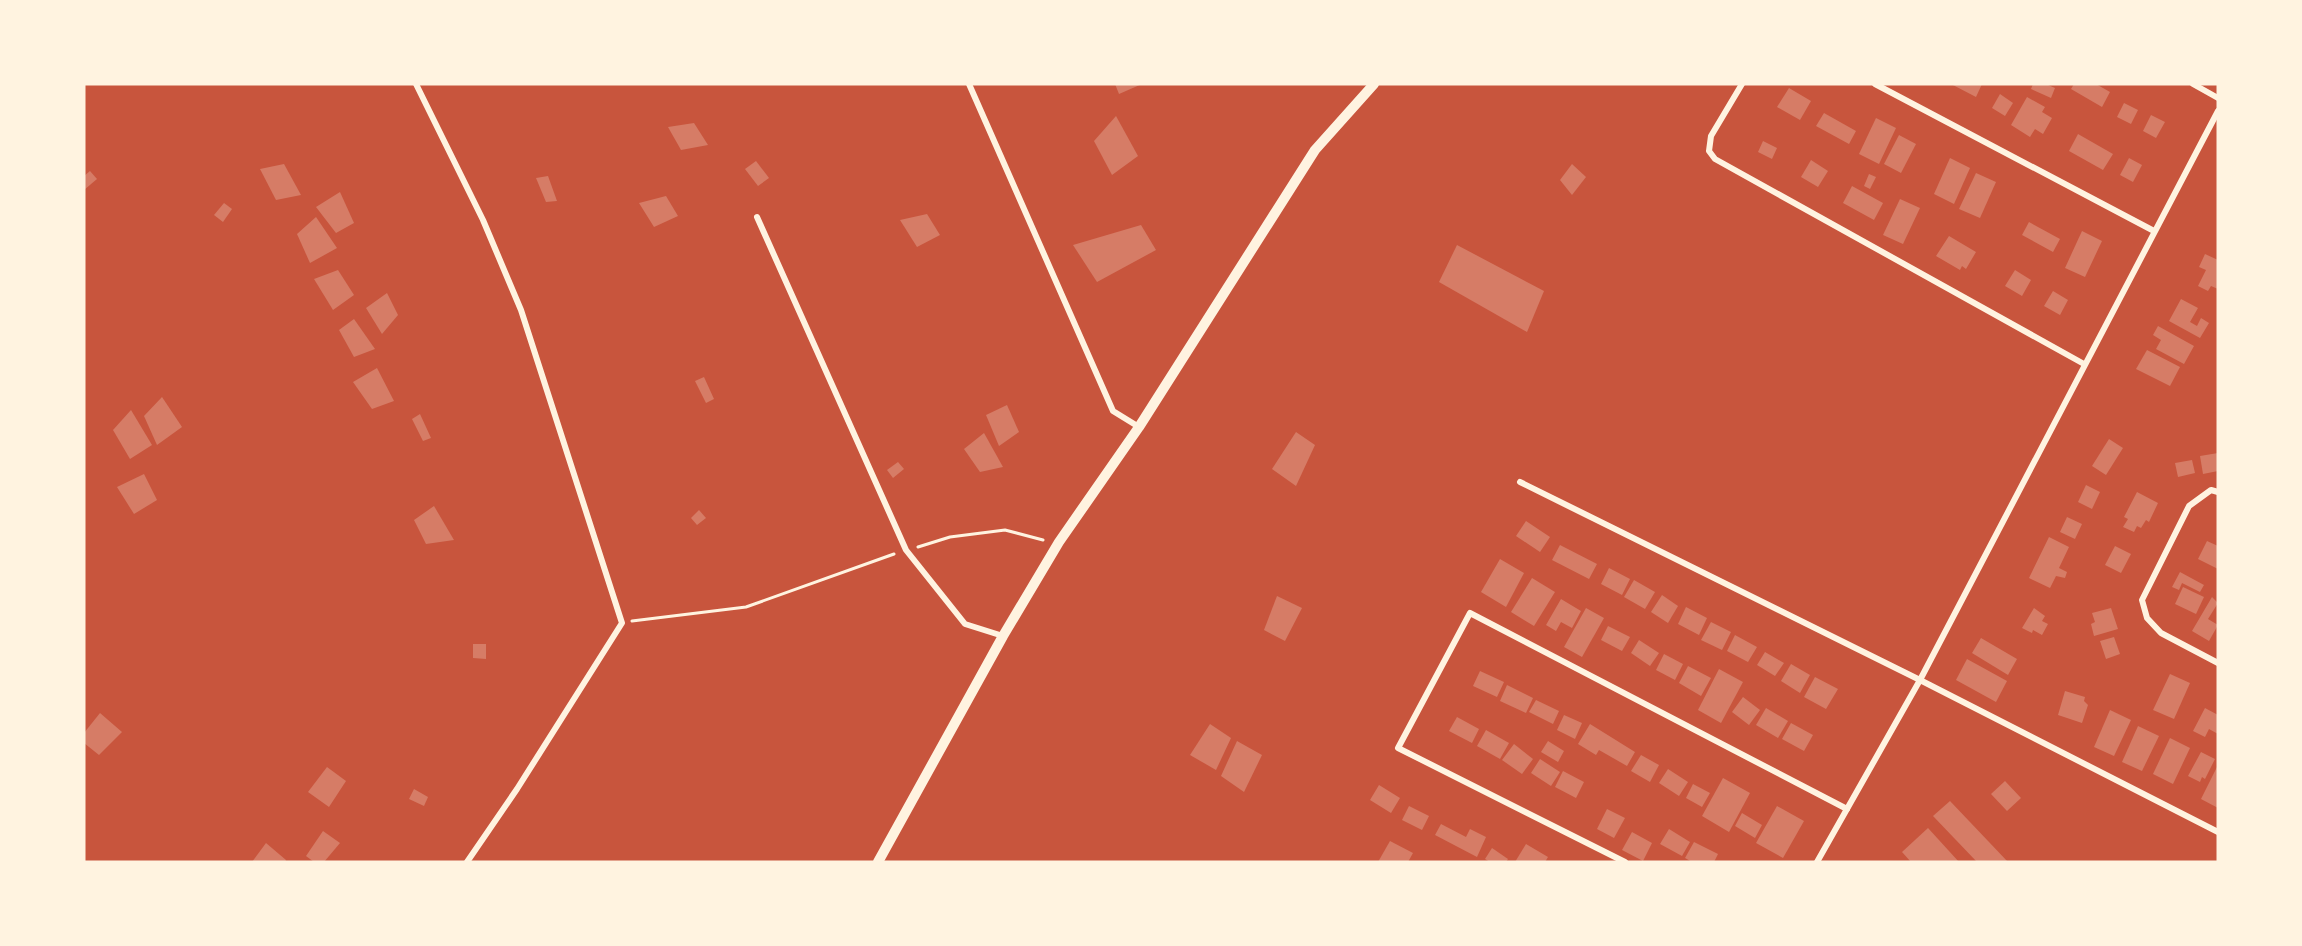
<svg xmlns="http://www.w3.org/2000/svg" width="2302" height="946" viewBox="0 0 2302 946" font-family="'Asap Condensed',sans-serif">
<rect width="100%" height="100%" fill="#c8553d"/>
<g fill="#d67c66">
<polygon points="1115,84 1142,84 1119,94"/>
<polygon points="1951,84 1982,84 1976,97"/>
<polygon points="2033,84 2046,84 2055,88 2051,98 2031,89"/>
<polygon points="2074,84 2096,84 2110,92 2102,107 2071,89"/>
<polygon points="1789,88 1811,101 1800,120 1777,107"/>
<polygon points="2000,94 2013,103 2005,116 1992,108"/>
<polygon points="2027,97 2045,107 2042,112 2052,118 2043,134 2035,129 2030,137 2011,125"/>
<polygon points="2124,103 2138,110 2131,124 2117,117"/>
<polygon points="1824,113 1856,131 1849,144 1816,126"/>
<polygon points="2151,115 2165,122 2156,138 2143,131"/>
<polygon points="1116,116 1138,156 1112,175 1094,141"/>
<polygon points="1876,118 1896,128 1879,164 1859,154"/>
<polygon points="694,123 708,145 681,150 668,127"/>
<polygon points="2078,134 2113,154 2103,170 2069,151"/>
<polygon points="1899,135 1916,144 1901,173 1884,164"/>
<polygon points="1763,141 1777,148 1772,159 1758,152"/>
<polygon points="1950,158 1970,168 1954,204 1934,194"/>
<polygon points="2129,158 2142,165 2133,182 2120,175"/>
<polygon points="1811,160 1828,171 1818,187 1801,177"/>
<polygon points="756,161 769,178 758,186 745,169"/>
<polygon points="284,164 301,195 276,200 260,169"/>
<polygon points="1572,164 1586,177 1572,195 1560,180"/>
<polygon points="90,171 97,179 84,190 84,176"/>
<polygon points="1976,173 1996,182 1980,218 1959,209"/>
<polygon points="1869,174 1876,177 1870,189 1864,186"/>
<polygon points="548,176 557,201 546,202 536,178"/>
<polygon points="1852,186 1883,203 1874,220 1843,203"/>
<polygon points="340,192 354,223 336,233 316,207"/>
<polygon points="666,196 678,216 654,227 639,203"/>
<polygon points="1900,199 1920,208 1903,244 1883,235"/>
<polygon points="224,203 232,209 223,222 214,215"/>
<polygon points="927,214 940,235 917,247 900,220"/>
<polygon points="316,217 337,248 310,263 297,234"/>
<polygon points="2029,222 2060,239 2053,252 2022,235"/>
<polygon points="1141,225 1156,250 1097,282 1073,245"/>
<polygon points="2082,231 2102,241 2085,277 2065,268"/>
<polygon points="1949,236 1976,252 1966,269 1962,266 1960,270 1936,256"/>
<polygon points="1457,245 1544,291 1527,332 1439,282"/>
<polygon points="2205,254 2218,260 2218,289 2211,286 2208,291 2198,286 2206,270 2199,267"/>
<polygon points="338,270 354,295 333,310 314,279"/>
<polygon points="2015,270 2031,280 2022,296 2005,286"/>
<polygon points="2053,291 2068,300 2060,315 2044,306"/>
<polygon points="387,293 398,315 382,334 366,308"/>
<polygon points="2181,299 2198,308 2190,322 2197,326 2201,318 2209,323 2200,338 2169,321"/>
<polygon points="354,319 375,349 354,357 339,330"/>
<polygon points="2158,326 2194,346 2184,364 2156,349 2161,340 2153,335"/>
<polygon points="2147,350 2180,367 2170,386 2136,369"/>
<polygon points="377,368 394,401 372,409 353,382"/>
<polygon points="704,377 714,399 706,403 695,381"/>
<polygon points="162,397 182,427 157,445 144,416"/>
<polygon points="1007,405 1019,432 999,446 986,415"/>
<polygon points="131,410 152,445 130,459 113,430"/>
<polygon points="420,414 431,438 423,441 412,419"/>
<polygon points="1296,432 1315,445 1296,486 1272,469"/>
<polygon points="984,433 1003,467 980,472 964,449"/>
<polygon points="2109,439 2123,448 2106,475 2092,466"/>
<polygon points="2218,453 2218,471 2203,474 2200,456"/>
<polygon points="2192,460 2195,473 2178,477 2175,463"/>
<polygon points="898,462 904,469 893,478 887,470"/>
<polygon points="144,474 157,500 134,514 117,487"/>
<polygon points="2086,485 2100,492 2092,509 2078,502"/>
<polygon points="2137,492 2158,503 2149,522 2146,520 2141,528 2137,526 2134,532 2123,527 2128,519 2124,517"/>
<polygon points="434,506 454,540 426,544 414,520"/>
<polygon points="699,510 706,518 697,525 691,518"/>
<polygon points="2067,517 2082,524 2075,539 2060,532"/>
<polygon points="1526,521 1550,537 1540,552 1516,536"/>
<polygon points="2049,537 2069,547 2059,568 2067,572 2065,578 2056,576 2050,588 2029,578"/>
<polygon points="2207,541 2218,546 2218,569 2198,559"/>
<polygon points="1560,545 1597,564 1589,579 1552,560"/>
<polygon points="2115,546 2131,554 2121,573 2105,565"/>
<polygon points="1500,559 1524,573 1506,607 1481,592"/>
<polygon points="1609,568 1630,579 1622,595 1601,584"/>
<polygon points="2180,572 2204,585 2200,592 2182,583 2179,590 2172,587"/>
<polygon points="1532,578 1555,592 1534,626 1511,612"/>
<polygon points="1634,580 1655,592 1645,609 1624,597"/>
<polygon points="2183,587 2204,597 2196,614 2175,604"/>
<polygon points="1662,595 1678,606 1668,623 1651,612"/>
<polygon points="1277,596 1302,608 1285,641 1264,630"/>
<polygon points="2212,597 2218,603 2208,619 2218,625 2209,641 2192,631"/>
<polygon points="1561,599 1581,611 1572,628 1561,622 1556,631 1546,625"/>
<polygon points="1686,607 1707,618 1699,635 1678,624"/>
<polygon points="1586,608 1604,618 1582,657 1564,647"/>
<polygon points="2034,608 2045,616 2042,621 2048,624 2042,635 2033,630 2032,633 2022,628"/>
<polygon points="2111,608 2118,629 2094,636 2091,624 2095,622 2092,613"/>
<polygon points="1711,622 1731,632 1722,650 1701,640"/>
<polygon points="1608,626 1630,637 1622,651 1601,640"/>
<polygon points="1735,635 1757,647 1748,662 1727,651"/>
<polygon points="2114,637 2120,654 2106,659 2100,641"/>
<polygon points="1981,638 2017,659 2008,675 1972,653"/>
<polygon points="1639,640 1659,653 1650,666 1631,653"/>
<polygon points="473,644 486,644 486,659 473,658"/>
<polygon points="1765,652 1784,663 1775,676 1757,665"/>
<polygon points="1664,654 1683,664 1675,680 1656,670"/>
<polygon points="1967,659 2007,681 1996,702 1956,680"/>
<polygon points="1791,664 1810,675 1800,693 1781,681"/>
<polygon points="1688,666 1711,678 1701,696 1679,683"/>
<polygon points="1719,669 1743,682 1721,723 1698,710"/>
<polygon points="1480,671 1504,682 1497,697 1473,686"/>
<polygon points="2170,674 2190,683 2174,719 2153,710"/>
<polygon points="1815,677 1838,689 1826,709 1804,697"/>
<polygon points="1507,685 1533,698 1526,713 1500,701"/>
<polygon points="2065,691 2085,697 2084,701 2088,705 2082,723 2058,715"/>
<polygon points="1743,697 1760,710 1749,725 1732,712"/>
<polygon points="1536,700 1559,711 1553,724 1529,712"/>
<polygon points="1766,708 1788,721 1778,738 1756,725"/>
<polygon points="2205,708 2218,715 2218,734 2209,729 2205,737 2193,731"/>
<polygon points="2110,710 2131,720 2114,756 2094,747"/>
<polygon points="100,713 122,732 99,755 84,743 84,733"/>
<polygon points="1564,715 1582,723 1575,739 1557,730"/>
<polygon points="1457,717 1479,729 1472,743 1449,731"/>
<polygon points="1791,723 1813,735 1804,751 1782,739"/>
<polygon points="1210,724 1231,738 1216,770 1190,755"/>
<polygon points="1590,724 1635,752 1627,766 1599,750 1596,755 1578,744"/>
<polygon points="2138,726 2159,736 2142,771 2122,762"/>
<polygon points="1486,730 1509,743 1500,759 1477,746"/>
<polygon points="2170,738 2190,748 2173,784 2153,774"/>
<polygon points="1237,741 1262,755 1244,792 1221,776"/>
<polygon points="1548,741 1564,751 1558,762 1541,752"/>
<polygon points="1514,744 1533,759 1522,774 1502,760"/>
<polygon points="2201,752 2215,759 2205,779 2202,777 2200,782 2188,776"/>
<polygon points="1641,755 1659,765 1650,782 1631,771"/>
<polygon points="1540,759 1560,772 1551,786 1531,773"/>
<polygon points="2218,765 2218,808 2201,799"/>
<polygon points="327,767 346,781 329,807 308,792"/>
<polygon points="1668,769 1688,782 1679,796 1659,783"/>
<polygon points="1563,771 1584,782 1576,798 1555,787"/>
<polygon points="1723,778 1750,793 1729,832 1702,816"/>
<polygon points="2005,781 2021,798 2007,811 1991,794"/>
<polygon points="1693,784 1710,793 1702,807 1686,798"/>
<polygon points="1379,785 1400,798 1391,813 1370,800"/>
<polygon points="414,789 428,797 424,806 409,799"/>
<polygon points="1950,801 2008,862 1977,862 1933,816"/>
<polygon points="1409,806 1429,816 1422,830 1402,820"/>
<polygon points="1777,806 1804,821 1783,858 1756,843"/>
<polygon points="1607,809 1625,818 1614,838 1597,829"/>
<polygon points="1742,813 1762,825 1755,838 1735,826"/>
<polygon points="1441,824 1466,837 1470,829 1486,837 1477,857 1435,835"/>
<polygon points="1928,828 1959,862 1911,862 1902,852"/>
<polygon points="1669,829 1690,842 1682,856 1660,844"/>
<polygon points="323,831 340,843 324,862 314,862 306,856"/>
<polygon points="1632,832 1652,843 1643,861 1622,850"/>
<polygon points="1390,841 1413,853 1408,862 1378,862"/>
<polygon points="1694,842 1718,854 1714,862 1692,862 1685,858"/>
<polygon points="266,843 286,860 285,862 252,862"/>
<polygon points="1526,844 1548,857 1545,862 1515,862"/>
<polygon points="1492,848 1508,859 1506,862 1490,862 1485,859"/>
</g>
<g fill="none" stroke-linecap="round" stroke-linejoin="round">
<g stroke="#fff3e0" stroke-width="3">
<polyline points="918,547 950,537 1005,530 1043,540"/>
<polyline points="632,621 746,607 894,554"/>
</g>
<g stroke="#fff3e0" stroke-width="6">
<polyline points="416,84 483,220 521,310 622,623 517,789 467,862"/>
<polyline points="969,84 1113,411 1139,427"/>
<polyline points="1742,84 1711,136 1709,151 1715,159 2084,364"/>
<polyline points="1875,84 2154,231"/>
<polyline points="2193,84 2218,98"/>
<polyline points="757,217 906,550 965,624 1003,636"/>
<polyline points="1520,482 1920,680 2218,832"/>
<polyline points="2218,492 2211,490 2189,506 2142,600 2147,618 2161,633 2218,663"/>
<polyline points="1625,862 1398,748 1470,613 1847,809"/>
<polyline points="1817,862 1920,680 2218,111"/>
</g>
<polyline stroke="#fff3e0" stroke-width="10" points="878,862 1003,636 1059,542 1139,427 1315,150 1374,84"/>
</g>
<rect width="2302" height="946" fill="none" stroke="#fff3e0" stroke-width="171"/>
</svg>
